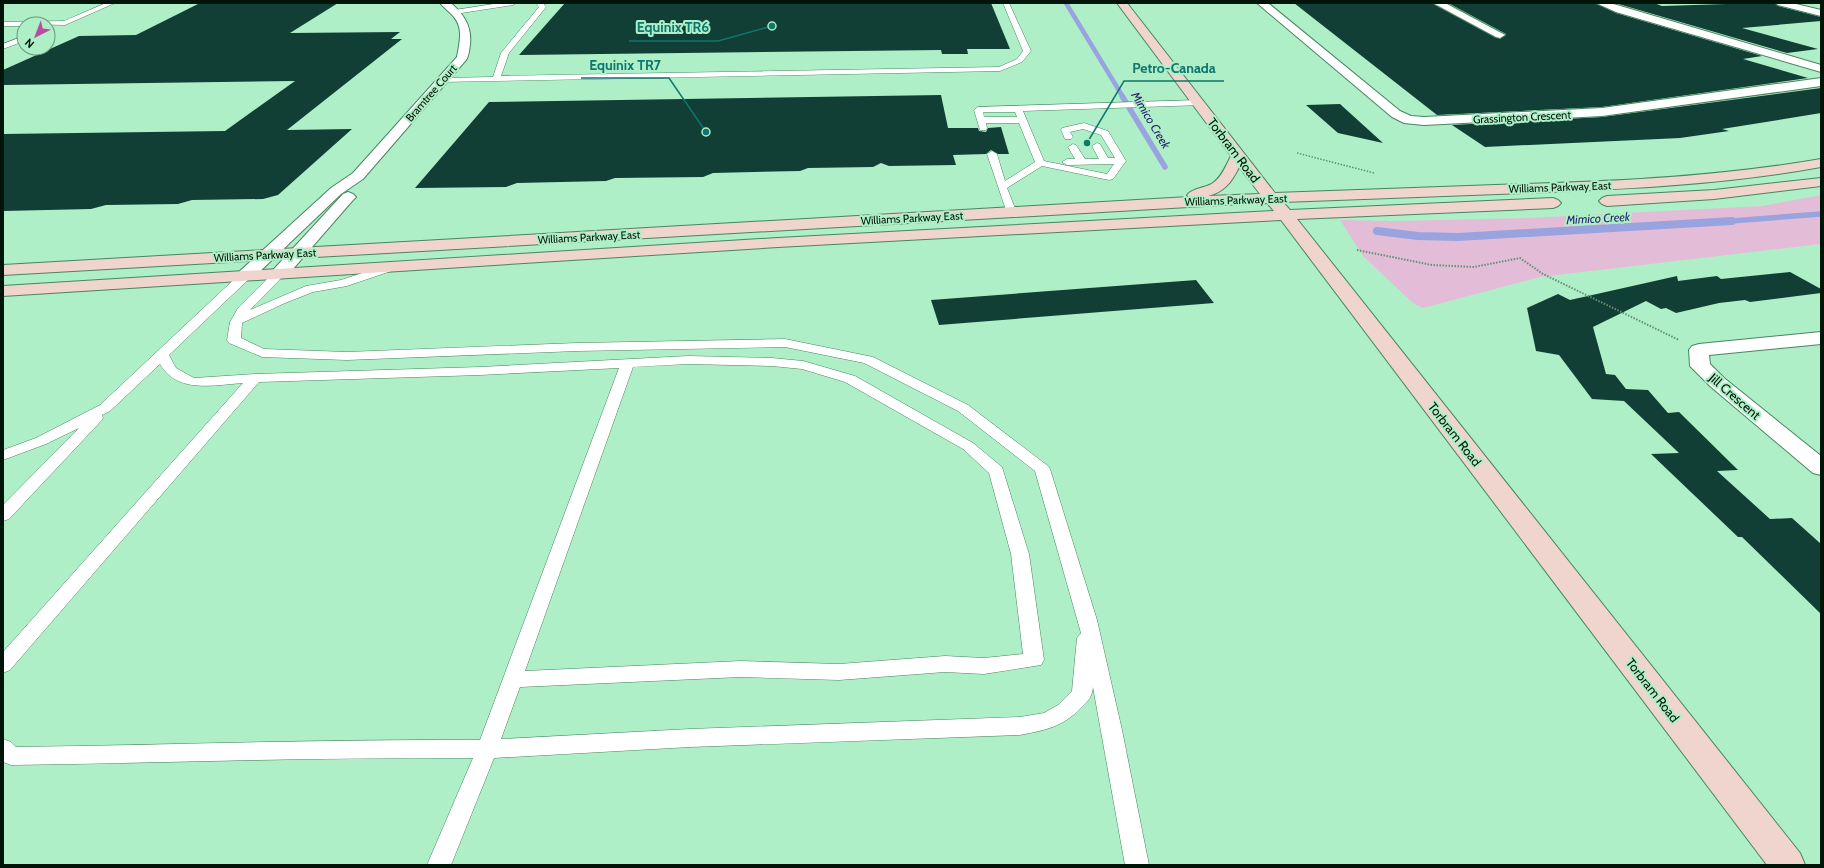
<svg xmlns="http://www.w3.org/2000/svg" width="1824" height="868" viewBox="0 0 1824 868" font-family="Cabin,sans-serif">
<rect width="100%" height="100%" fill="#afefc7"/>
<polygon fill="#e3bdd8" points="1821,195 1821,244 1540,277 1423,308 1414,304 1363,256 1340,220 1395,221 1528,218 1762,206"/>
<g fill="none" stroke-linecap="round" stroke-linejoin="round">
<polyline stroke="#99a3df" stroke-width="4.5" points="1066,3 1123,97"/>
<g stroke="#99a3df" stroke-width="5.5">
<polyline points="1122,96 1165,167"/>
<polyline points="1718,222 1821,214"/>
</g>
<polyline stroke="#99a3df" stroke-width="8" points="1377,231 1418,236 1458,237 1732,221"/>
</g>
<g fill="#113f35">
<polygon points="200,3 338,3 290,33 400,32 391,39 402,39 287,130 352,129 278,195 263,199 192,200 178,204 106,205 91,209 3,211 3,134 225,131 295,81 3,85 3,70 79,36 136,35"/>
<polygon points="565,3 991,3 1010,49 967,49 968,54 942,54 941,50 519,55"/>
<polygon points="1294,3 1432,3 1500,39 1506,34 1448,3 1595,3 1616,13 1762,56 1743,59 1808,78 1602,107 1437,115"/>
<polygon points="1615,3 1654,3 1662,6 1726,4 1726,3 1774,3 1778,6 1821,17 1821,21 1742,28 1818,49 1787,53"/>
<polygon points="1821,88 1821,113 1722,129 1729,131 1680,138 1485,147 1452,125 1602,117"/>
<polygon points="941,95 948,128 978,128 979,131 986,132 988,128 1001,127 1009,154 998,154 991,150 986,154 953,155 956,165 889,166 881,163 873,167 808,168 800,171 713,173 703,177 615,178 606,181 517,183 506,187 415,188 489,102"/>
<polygon points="1340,104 1383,143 1338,133 1306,105"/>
<polygon points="1790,272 1821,289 1821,293 1750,302 1745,300 1719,303 1676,313 1666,308 1661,309 1646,301 1593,327 1606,374 1615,375 1626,389 1648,390 1668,413 1679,412 1738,470 1717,471 1770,519 1792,518 1821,544 1821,614 1742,537 1738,537 1651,454 1679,453 1624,401 1592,399 1559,355 1536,351 1527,308 1558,294 1570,300 1677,276 1678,281 1717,276 1721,279"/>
<polygon points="1196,280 1214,303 939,325 931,300"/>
</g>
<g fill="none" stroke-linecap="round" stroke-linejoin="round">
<g stroke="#488561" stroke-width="1">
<g id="lane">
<polygon points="106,3 115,3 65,25 24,24 24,26 3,26 3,22 64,21"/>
<polygon points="500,3 516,3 513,5 455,14 452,12 455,10"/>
<polygon points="536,3 543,3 546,7 509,53 501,76 999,67 1017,59 1023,51 1003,3 1009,3 1031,51 1022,62 1000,71 440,82 439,80 443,78 493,77 501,53 539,7"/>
<polygon points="24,36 24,41 3,49 3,44"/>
<path d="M1199 100 1202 101V105L1023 111 1044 161 1107 174 1114 164 1067 165 1062 162 1067 159H1075L1068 147 1073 144 1076 145 1085 159H1099L1092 146 1097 143 1100 144 1108 158H1115L1101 135 1083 129 1070 132 1073 137 1071 139H1065L1061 130 1062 128 1084 123 1108 131 1126 161 1113 179 1109 180 1042 166 1007 188 1017 213 1012 216 1007 213 987 154 992 151 997 154 1005 181 1035 162 1019 123H986L987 128 986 130H980L974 110 978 107ZM983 112H1015L1017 117H984Z"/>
<path d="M393 263 399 267 397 269 347 286 313 292 285 303 242 323 241 338 264 349 347 352 577 343 785 339 873 357 968 405 1048 466 1050 469 1097 620 1122 730 1149 865H1125L1093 687C1092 697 1088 701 1081 708 1062 727 1046 730 1020 735L690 747 494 758 451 865H427L473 758C319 757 165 763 11 765L3 762V739L11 742 16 747C170 745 325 739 480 740L619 368 480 375 259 382 10 670 3 673V652L243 383C214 385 177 394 160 364L110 411 102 415 103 418 101 421 9 519 3 521V505L79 428 46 444 3 460V450L36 438 100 405 242 272H250L252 275 250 278 169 355 176 368 194 378 255 374 480 367 688 356 772 358 803 361 855 376 973 443 1002 467 1029 554 1044 660 1041 665 984 674 945 672 839 680 741 677 520 687 501 739 690 729 1020 717 1044 713 1058 705 1072 691 1077 638 1081 633 1035 471 958 411 864 363 785 347 577 351 347 360 262 357 229 343 227 340 230 322 238 308 276 270H284L286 273 250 310 306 286 341 280ZM688 364 772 366 802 369 845 382 963 449 989 473 1011 554 1023 654 984 658 945 656 839 664 741 661 525 671 633 367Z"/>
</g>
</g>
<g stroke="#488561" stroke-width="2">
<g id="street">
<path d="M440 3H451C464 15 472 26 470 45 469 50 469 56 466 60L363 179 341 194 252 279 246 280 240 279 237 275 240 271 331 188 353 173 457 57C459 44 464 29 454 17 450 12 444 8 440 3Z"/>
<polygon points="1257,3 1268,3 1400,111 1411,116 1424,117 1602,108 1821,78 1821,86 1602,116 1424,125 1404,123 1392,117"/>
<polygon points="1433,3 1445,3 1505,35 1500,38 1496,37"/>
<polygon points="1596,3 1610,3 1821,65 1821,72 1616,12"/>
<polygon points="1776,3 1792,3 1821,10 1821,16 1778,5"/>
<polygon points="348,192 353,194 356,197 353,200 286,277 280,278 274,277 271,273 274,269 343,194"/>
<polygon points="1821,332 1821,344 1709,355 1710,364 1724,378 1821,456 1821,475 1813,473 1710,386 1690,366 1689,350 1692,346 1699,344"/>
</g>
</g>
<g stroke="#488561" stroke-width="2">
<g id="secondary">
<path d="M1117 3H1127L1275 193C1358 190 1441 187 1523 184 1623 181 1722 176 1821 159V167C1723 185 1625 189 1525 193 1445 196 1364 199 1283 202L1290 210 1553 198 1558 200 1561 203 1558 206 1553 208 1297 219 1800 853 1805 865H1767L1281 220 778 247 3 296V286L778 238 1274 211 1267 203 1223 205 3 275V265L1189 197 1187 195C1192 188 1206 188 1213 183 1222 177 1226 165 1231 156ZM1239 167 1260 194 1208 196C1224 192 1232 182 1239 167Z"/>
<polygon points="1821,178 1821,186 1714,199 1607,206 1602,204 1599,201 1602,198 1607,196 1714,190"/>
</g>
</g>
<polyline stroke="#639074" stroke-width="1.5" stroke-dasharray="1.5 1.5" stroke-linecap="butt" points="1297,153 1374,173"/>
<polyline stroke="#639074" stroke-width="2" stroke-dasharray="1.5 1.5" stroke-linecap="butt" points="1357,250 1432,265 1474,267 1520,258 1543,274 1679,340"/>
<use href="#lane" fill="#fff" fill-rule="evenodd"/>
<use href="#street" fill="#fff" fill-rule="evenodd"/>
<use href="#secondary" fill="#efd5ce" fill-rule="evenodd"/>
</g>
<g text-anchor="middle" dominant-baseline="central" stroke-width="4" stroke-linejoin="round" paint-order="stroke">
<g font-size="11" fill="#001407" stroke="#afefc7">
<text transform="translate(431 93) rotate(-49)">Bramtree Court</text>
<text transform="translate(1522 117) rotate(-3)">Grassington Crescent</text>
<text transform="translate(1560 187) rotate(-2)">Williams Parkway East</text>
<text transform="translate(1236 200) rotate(-2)">Williams Parkway East</text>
<text transform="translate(912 218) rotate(-3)">Williams Parkway East</text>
<text transform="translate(589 237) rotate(-3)">Williams Parkway East</text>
<text transform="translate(265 255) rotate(-3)">Williams Parkway East</text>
</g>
<g font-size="12" font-style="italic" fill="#242569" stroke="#afefc7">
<text transform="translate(1151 120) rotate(59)">Mimico Creek</text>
<text transform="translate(1598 218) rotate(-3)">Mimico Creek</text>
</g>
<g font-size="13" fill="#001407" stroke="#afefc7">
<text transform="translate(1234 150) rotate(53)">Torbram Road</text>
<text transform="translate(1735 396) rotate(41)">Jill Crescent</text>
<text transform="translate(1455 434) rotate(52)">Torbram Road</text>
<text transform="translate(1653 690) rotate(52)">Torbram Road</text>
</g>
</g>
<path fill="none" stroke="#0f766e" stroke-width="1.5" d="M772 26L718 41H629M706 132L669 78H581M1087 143L1124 81H1224"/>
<g fill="#0f766e" stroke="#afefc7" stroke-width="1.5">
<circle cx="772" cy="26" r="4"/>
<circle cx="706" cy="132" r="4"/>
<circle cx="1087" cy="143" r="4"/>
</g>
<g font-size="14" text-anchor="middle" font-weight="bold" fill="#0f766e" stroke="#afefc7" stroke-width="4" stroke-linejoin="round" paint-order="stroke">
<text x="673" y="32">Equinix TR6</text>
<text x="625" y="70">Equinix TR7</text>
<text x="1174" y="73">Petro-Canada</text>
</g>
<rect width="1824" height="868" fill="none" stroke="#001407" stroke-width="8"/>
<g transform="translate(36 36) rotate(222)"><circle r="19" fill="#afefc7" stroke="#69977a"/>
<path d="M0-3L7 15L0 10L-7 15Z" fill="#bc4aa4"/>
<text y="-6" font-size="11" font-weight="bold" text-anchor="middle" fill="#001407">N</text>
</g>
</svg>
